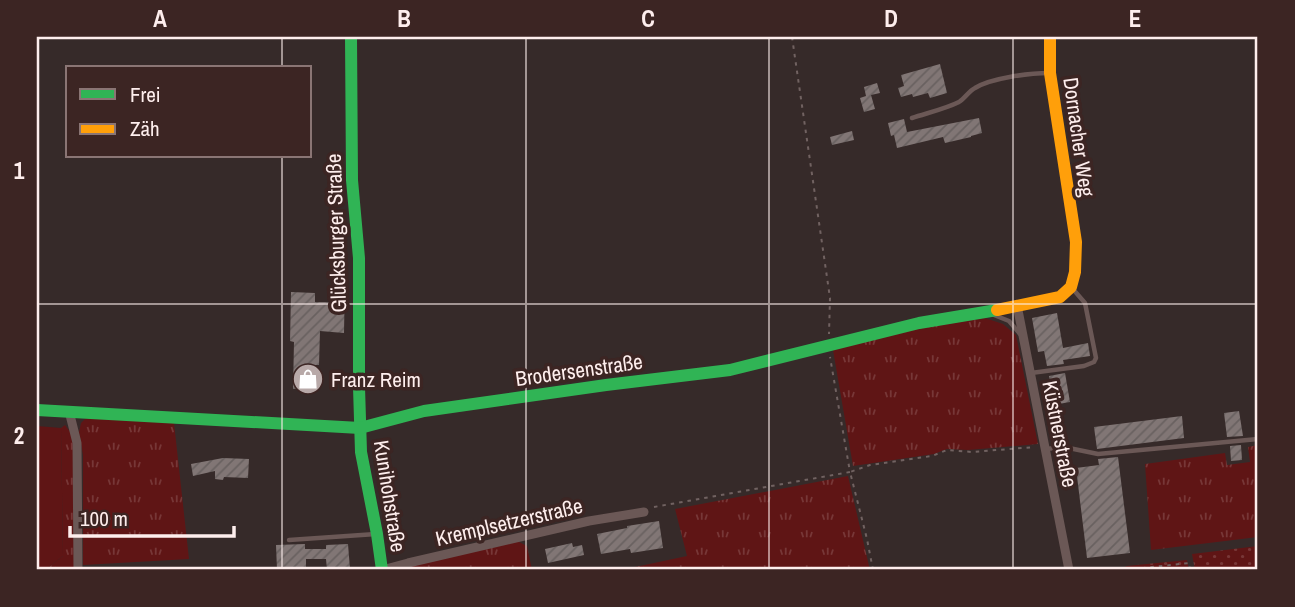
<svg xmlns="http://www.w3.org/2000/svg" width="1295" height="607" viewBox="0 0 1295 607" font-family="'Archivo Narrow',sans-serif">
<defs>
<pattern id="grass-tufts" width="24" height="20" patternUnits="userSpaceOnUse" patternTransform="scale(1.75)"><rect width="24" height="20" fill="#5f1515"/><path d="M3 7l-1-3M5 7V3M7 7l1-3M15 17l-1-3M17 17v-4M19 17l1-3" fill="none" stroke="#773737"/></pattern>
<pattern id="garden-dots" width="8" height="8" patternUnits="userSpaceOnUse" patternTransform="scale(1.75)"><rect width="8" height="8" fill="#5f1515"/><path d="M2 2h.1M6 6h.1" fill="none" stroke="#773737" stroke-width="1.8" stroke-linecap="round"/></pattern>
<pattern id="building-hatch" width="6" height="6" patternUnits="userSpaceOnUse" patternTransform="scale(1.75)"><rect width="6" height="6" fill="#817675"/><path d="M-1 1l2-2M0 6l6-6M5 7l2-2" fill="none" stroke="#696160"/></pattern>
</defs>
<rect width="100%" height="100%" fill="#362a29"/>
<g fill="url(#grass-tufts)">
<polygon points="985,318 1003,324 1016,335 1038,444 968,450 947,449 934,454 853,466 833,350 914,329"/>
<polygon points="87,417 174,423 189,559 83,565 83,455 79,432 81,423"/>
<polygon points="65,425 71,433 74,443 74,570 45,570 63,556 61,428"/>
<polygon points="1258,445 1258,537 1151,550 1145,464 1225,453 1227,465 1250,462 1248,447"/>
<polygon points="848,476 870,570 621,570 687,556 675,509"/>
<polygon points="517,541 527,546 532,570 401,570 406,566"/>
</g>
<polygon fill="#5f1515" points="37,426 61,428 63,556 45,570 37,570"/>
<g fill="url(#garden-dots)">
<polygon points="1258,546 1258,570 1195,570 1192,554"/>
<polygon points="1187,560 1189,570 1119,570 1127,566"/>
</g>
<g fill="url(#building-hatch)">
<polygon points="940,64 947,93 930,98 928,93 913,97 912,94 901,97 898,88 904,86 901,75"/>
<polygon points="877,83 880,93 871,95 875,109 864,112 860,98 866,96 864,87"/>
<polygon points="979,118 982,133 971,136 971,137 945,143 943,137 897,148 894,135 891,136 888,123 904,119 907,132"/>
<polygon points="852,131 854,140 832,145 830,137"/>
<polygon points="336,277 345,277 344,333 320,331 319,365 315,365 314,388 293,389 294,342 290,341 291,292 315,293 315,302 336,302"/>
<polygon points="1057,313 1063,348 1088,343 1090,356 1063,360 1064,364 1047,366 1044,351 1038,352 1032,318"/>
<polygon points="1065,373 1070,402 1053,405 1049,376"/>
<polygon points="1239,411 1243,436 1227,437 1224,413"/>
<polygon points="1182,416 1184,438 1097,449 1094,427"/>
<polygon points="1241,445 1242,460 1231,461 1230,446"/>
<polygon points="1118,457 1130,553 1087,558 1076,468 1099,465 1098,459"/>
<polygon points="223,458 249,459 248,478 224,477 223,480 215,479 215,471 193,476 191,464"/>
<polygon points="659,521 663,548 631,553 630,549 601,554 597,534 627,528 627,526"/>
<polygon points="572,543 573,547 582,545 584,555 548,563 545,549"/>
<polygon points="305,544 305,549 326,549 326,545 348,544 350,569 327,570 326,559 306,559 306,570 277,570 276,545"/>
</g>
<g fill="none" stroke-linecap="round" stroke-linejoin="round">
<g stroke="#716261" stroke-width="2" stroke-dasharray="3.5 5" stroke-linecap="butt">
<polyline points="792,37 830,298 829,334"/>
<polyline points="654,507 850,472 830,357"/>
<polyline points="873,570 867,539 850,472 870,465 932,456 947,450 972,452 1035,447"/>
<polyline points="1125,570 1189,563 1190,570"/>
</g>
<g stroke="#6b5856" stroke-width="4.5">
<path d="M912 118C927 113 945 109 959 102 965 98 969 91 975 88 991 78 1030 73 1049 73"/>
<polyline points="994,315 1009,321 1020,334"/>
<polyline points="1031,373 1084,366 1094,362 1096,358 1085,303 1072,288"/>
<polyline points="1046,449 1064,447 1098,454 1258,439"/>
<polyline points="289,540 376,534"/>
</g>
<g stroke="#6b5856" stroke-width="9">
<polyline points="1017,305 1069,570"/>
<polyline points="69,411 77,443 78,570"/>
<polyline points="382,570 408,563 589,521 644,512"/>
</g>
<g stroke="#30b455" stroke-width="12">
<polyline points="351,37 352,180 359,258 359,387 361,452 377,534 382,570"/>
<polyline points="37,410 360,428 424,411 606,385 730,370 919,323 997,310"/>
</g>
<polyline stroke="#ff9f0a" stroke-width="12" points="997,310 1060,297 1071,287 1075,272 1076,242 1050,73 1050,37"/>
</g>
<path fill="none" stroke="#feeeed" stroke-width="2" stroke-opacity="0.55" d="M282 37V68M526 37V570M769 37V570M1013 37V570M282 156V570M37 304H1258"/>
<defs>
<g id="shop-disc" transform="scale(1.575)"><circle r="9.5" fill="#b8a9a8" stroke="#3c2523"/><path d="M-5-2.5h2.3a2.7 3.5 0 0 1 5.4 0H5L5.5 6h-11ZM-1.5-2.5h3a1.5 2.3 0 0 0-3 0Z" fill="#fff"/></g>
</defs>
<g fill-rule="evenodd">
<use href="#shop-disc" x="308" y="379"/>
</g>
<g text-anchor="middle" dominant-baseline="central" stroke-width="7" stroke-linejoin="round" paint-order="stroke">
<g font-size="21" fill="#feeeed" stroke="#3c2523">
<text transform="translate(1079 137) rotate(82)">Dornacher Weg</text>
<text transform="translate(336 233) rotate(-92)">Glücksburger Straße</text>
<text transform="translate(579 370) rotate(-8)">Brodersenstraße</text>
<text transform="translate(1060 434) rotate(79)">Küstnerstraße</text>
<text transform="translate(390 496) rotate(81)">Kunihohstraße</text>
<text transform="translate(509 522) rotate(-13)">Kremplsetzerstraße</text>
</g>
<g font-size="21" fill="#feeeed" stroke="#3c2523" text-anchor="start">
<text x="331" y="379">Franz Reim</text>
</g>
</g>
<rect width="1295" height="607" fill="none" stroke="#3c2523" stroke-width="77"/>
<rect x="66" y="66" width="245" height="91" fill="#3c2523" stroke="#8a7574" stroke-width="2"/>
<rect x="80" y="89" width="35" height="10" fill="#30b455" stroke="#8a7574" stroke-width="2"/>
<text x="130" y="102" font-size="21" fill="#feeeed">Frei</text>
<rect x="80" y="124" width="35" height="10" fill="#ff9f0a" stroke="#8a7574" stroke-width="2"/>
<text x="130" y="136" font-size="21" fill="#feeeed">Zäh</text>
<path d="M70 526v10h164v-10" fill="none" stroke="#feeeed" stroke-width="3.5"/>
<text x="80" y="526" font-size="21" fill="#feeeed" stroke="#3c2523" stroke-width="5" paint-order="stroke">100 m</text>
<rect x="38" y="38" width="1218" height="530" fill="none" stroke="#feeeed" stroke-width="2.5"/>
<g font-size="23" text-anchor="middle" font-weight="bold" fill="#feeeed">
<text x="160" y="27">A</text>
<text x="404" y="27">B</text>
<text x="648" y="27">C</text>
<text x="891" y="27">D</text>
<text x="1135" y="27">E</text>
<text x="19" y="179">1</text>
<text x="19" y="444">2</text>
</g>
</svg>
